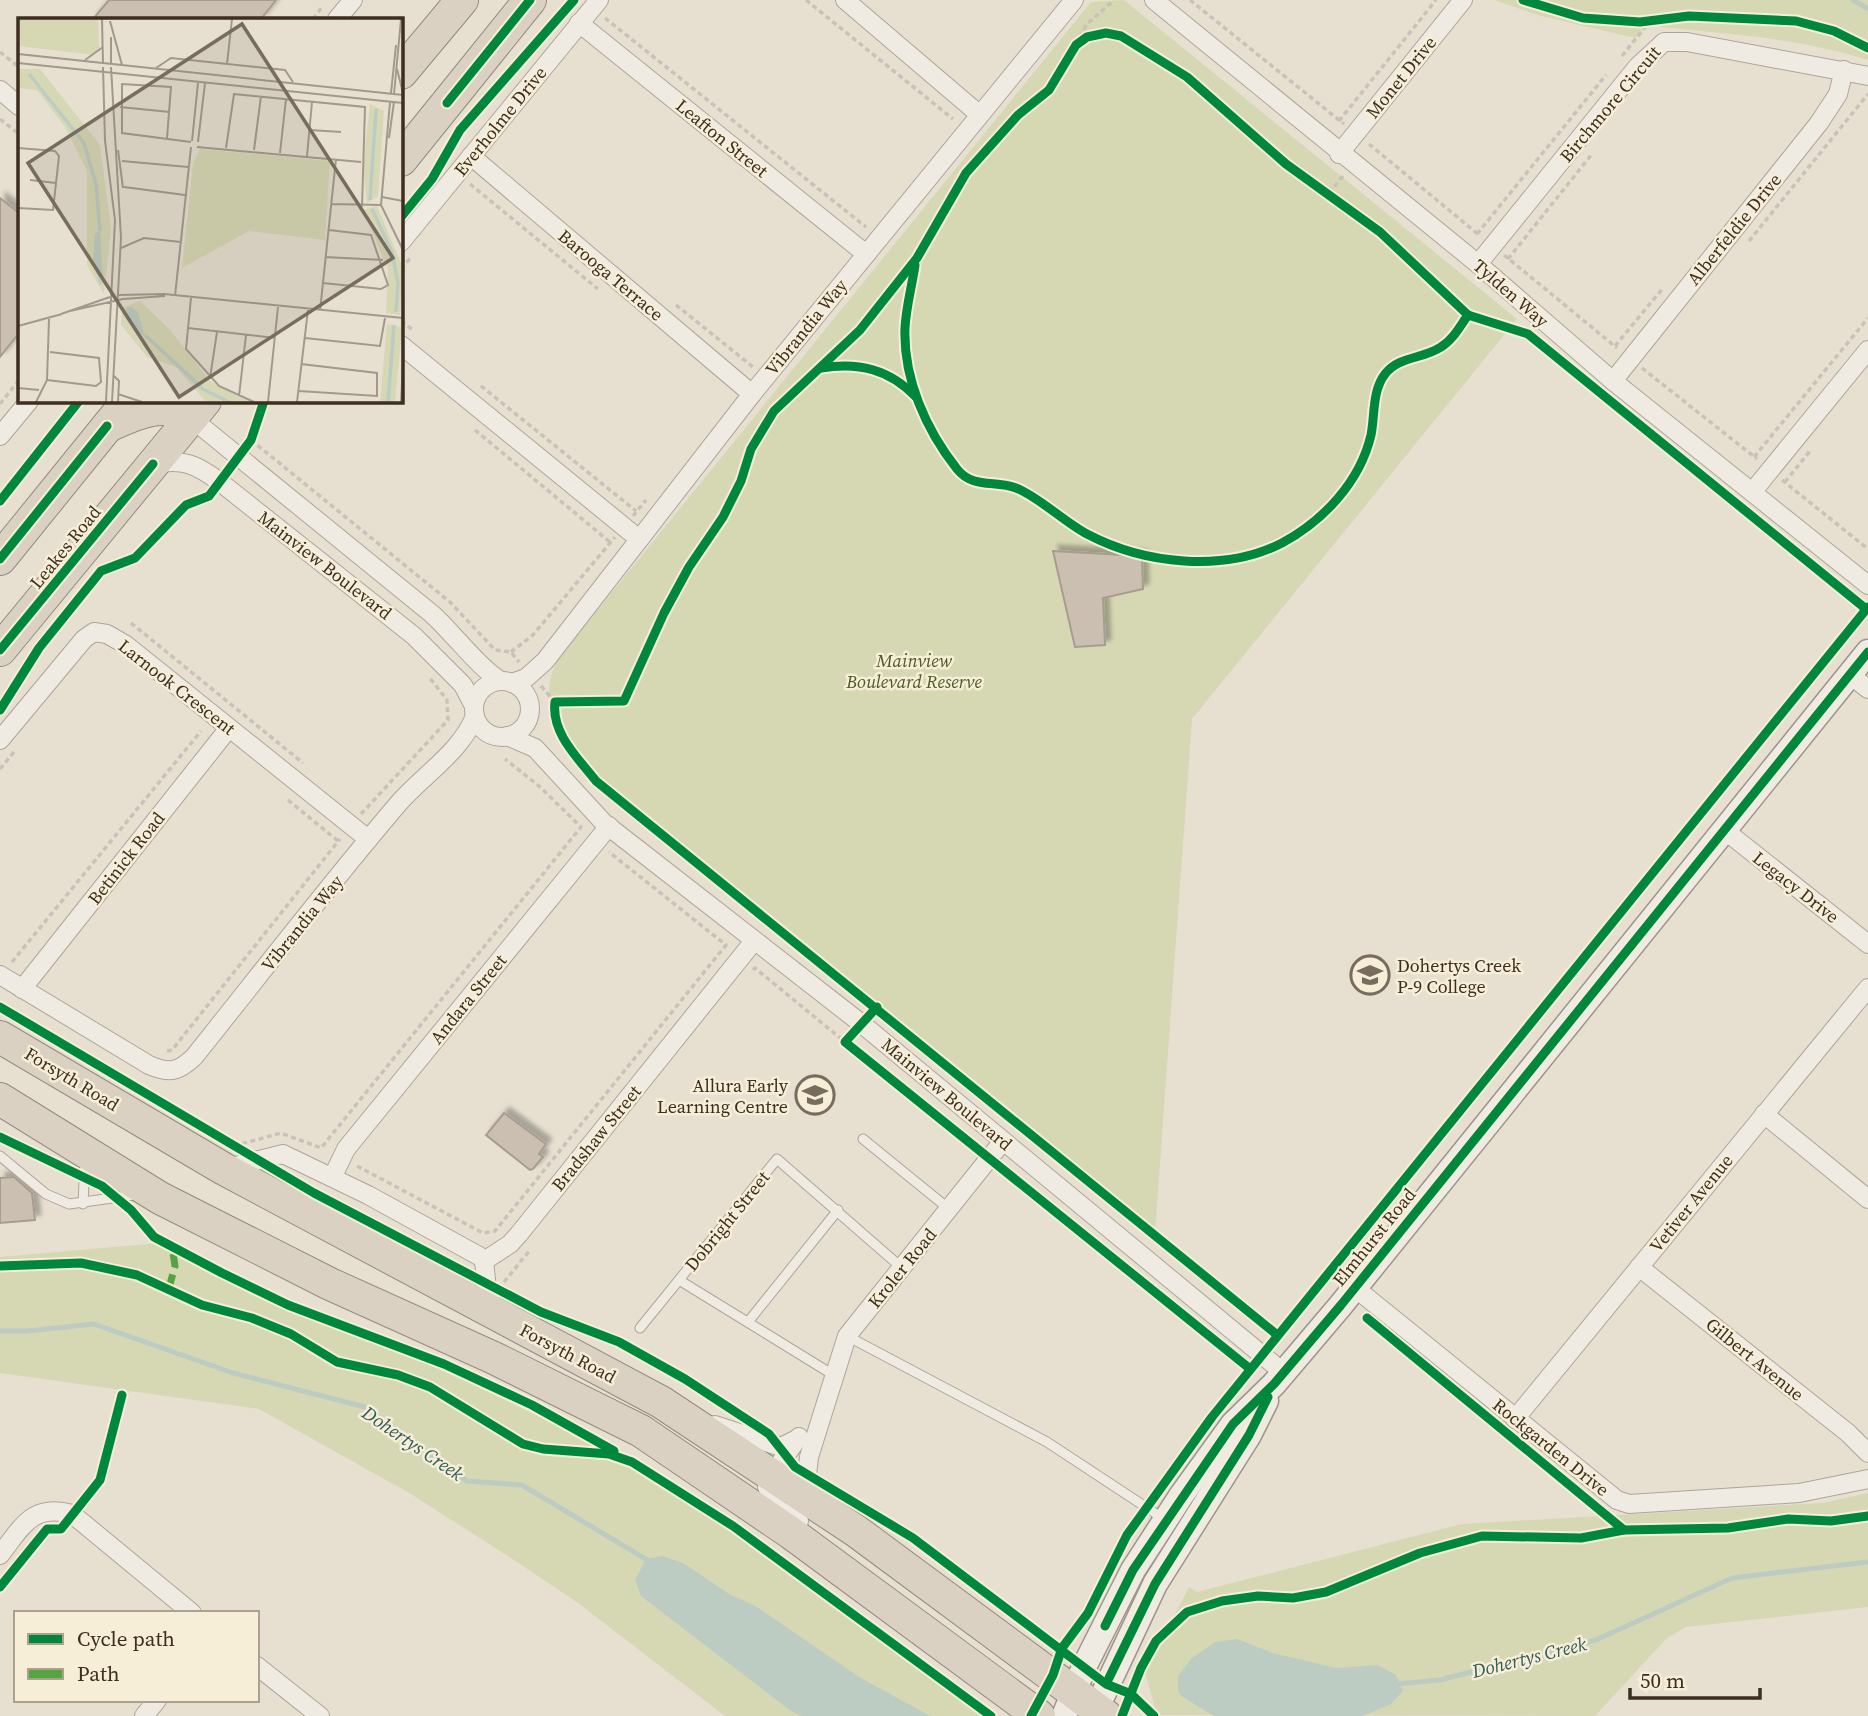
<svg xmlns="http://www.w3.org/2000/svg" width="1868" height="1716" viewBox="0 0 1868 1716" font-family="'Source Serif 4',serif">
<defs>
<filter id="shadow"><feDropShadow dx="5.5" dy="-5.5" stdDeviation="2" flood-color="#0004"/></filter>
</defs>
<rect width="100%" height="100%" fill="#e7e0d1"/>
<g fill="#d6d7b3">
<path d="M1124 0 1517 319 1192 719 1155 1232 608 788C575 754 527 704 561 655L1091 2Z"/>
<path d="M1494 0H1868V60C1798 37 1720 34 1647 25L1635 38 1541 16Z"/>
<polygon points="159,1243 289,1312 360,1336 469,1382 614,1454 732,1530 986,1716 725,1716 578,1603 517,1562 411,1494 259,1409 0,1373 0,1257"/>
<polygon points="1868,1493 1868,1607 1686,1627 1667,1638 1595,1716 1157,1715 1145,1672 1189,1587 1197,1592 1462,1524 1823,1503"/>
</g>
<g fill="#bcccc2">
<polygon points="663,1556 685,1564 729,1594 757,1607 859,1677 930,1716 802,1716 791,1711 641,1596 635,1580 646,1559"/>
<polygon points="1237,1639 1273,1653 1336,1668 1377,1665 1396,1675 1403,1691 1391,1704 1362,1716 1214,1716 1181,1696 1178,1690 1178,1676 1191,1659 1215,1642"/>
</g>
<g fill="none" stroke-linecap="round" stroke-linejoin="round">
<g stroke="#bcccc2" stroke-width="5">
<polyline points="1853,0 1868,9"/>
<polyline points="0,1331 28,1331 94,1324 233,1373 365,1407 467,1481 522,1485 649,1561"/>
<polyline points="1397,1684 1440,1680 1596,1640 1732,1578 1868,1562"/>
</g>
</g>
<g fill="#cbbfb2" stroke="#a89c90" stroke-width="2" filter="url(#shadow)">
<polygon points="109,0 276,0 261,19 93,19"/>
<polygon points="0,198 19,213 19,333 0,357"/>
<polygon points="1053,551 1142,556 1143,589 1103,598 1105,645 1075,647"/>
<polygon points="504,1113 546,1144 539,1154 543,1157 533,1169 530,1170 486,1135"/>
<polygon points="14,1177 32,1193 35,1220 0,1223 0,1178"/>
</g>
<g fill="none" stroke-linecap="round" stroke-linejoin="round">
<g stroke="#ada599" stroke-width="11">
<g id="lane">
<polyline points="863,1139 949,1209"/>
<polyline points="0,1156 46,1194 69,1204 134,1195"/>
<polyline points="83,1204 85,1160"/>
<polyline points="679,1280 835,1376"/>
<polyline points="748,1322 838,1210"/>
<polyline points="640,1328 777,1159 902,1268"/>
<polyline points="847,1336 1047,1442 1164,1519"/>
</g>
</g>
<g stroke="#ada599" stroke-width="20">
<g id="street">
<polyline points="845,0 980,115"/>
<polyline points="1154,0 1478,264 1613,381 1868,585"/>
<polyline points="337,19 353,0"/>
<polyline points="579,23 866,254"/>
<polyline points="0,90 19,106"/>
<polyline points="1339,154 1463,0"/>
<polyline points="471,156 752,394"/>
<polyline points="401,242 599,0"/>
<polyline points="1478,264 1638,66 1664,42 1687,42 1868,76"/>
<polyline points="401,345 639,539"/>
<polyline points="1613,381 1819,123 1838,94 1844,70"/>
<path d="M191 418 432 614C453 633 480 669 501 681"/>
<polyline points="0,436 29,401"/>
<path d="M155 464C183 458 197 465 220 482L414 636 463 685 474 706"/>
<polyline points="1753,491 1868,350"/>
<polyline points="1850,675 1868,689"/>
<circle cx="502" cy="709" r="28"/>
<polyline points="512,683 526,678 545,661 752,394 1074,0"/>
<polyline points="507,736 535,748 604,823 862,1024 1284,1373"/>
<polyline points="0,740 84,639 94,632 107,634 126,645 368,839"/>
<polyline points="1723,829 1868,944"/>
<path d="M0 975 149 1065C170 1074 178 1072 194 1057 262 972 328 886 398 804 423 775 461 752 475 716"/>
<polyline points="22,989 229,728"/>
<polyline points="1764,1114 1868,1199"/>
<polyline points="224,1169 283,1154 368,1195 479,1256 484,1261 487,1289 494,1313"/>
<polyline points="333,1176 346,1149 609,826"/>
<polyline points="484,1261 510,1244 519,1234 754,941"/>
<polyline points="1639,1267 1848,1433 1868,1453"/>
<polyline points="1354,1287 1617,1500 1629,1504 1799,1493 1868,1479"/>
<polyline points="1515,1419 1868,988"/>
<polyline points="715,1425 781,1447 797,1439"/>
<polyline points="817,1501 807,1475 809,1457 847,1336 1003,1141"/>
<polyline points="799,1521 777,1504 767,1487 772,1474 799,1437"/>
<path d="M0 1555C22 1527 32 1503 72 1514L192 1613"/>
<polyline points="257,1666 320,1716"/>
<polyline points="144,1716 157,1700"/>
</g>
</g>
<g stroke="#9c958a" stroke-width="27">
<g id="secondary">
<polyline points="1064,1716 1084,1667 1133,1570 1181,1496 1233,1424 1274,1384 1341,1305 1868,652"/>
<polyline points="1093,1716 1155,1584 1249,1435 1266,1401"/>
</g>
</g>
<g stroke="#928b80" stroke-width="34">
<g id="highway">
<polyline points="401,73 462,0"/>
<polyline points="401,160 530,0"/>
<path d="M108 426C134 414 165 399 191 418"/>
<polyline points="0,559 128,401"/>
<polyline points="0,650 205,401"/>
<polyline points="0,1037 224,1169 661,1402 856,1531 1106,1716"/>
<polyline points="0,1099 160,1198 330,1284 494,1358 641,1431 791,1533 1039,1716"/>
</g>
</g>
<g stroke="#c8c2b9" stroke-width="3.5" stroke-dasharray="5 3.5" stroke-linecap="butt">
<polyline points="806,0 953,119"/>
<polyline points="1190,0 1344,124"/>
<polyline points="605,18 866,227"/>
<polyline points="313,19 322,7"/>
<polyline points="1076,45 1086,25 1114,0"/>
<polyline points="0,52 19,67"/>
<polyline points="1622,56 1650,21"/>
<polyline points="0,119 19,134"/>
<polyline points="1339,121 1436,0"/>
<polyline points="1369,144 1479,235"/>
<polyline points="470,184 598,289"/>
<polyline points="1329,193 1343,176"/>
<polyline points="1477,234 1606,75"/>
<polyline points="1749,241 1868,94"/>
<polyline points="1504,255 1617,348"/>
<polyline points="1508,259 1592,154"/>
<polyline points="401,269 412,256"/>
<polyline points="676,305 753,367"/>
<polyline points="401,321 413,330"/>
<polyline points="1615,346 1663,288"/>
<polyline points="1642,368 1757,459"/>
<polyline points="481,386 636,511"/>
<polyline points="0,404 19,380"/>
<polyline points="475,430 610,542"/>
<polyline points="251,440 450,602 495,650 511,652 519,662"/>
<polyline points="1754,457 1868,318"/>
<polyline points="1782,480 1868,549"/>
<polyline points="1785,482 1810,451"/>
<polyline points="633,516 646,500"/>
<polyline points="131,623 303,763"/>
<polyline points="511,652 533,635 615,537"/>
<polyline points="541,686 555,702"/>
<polyline points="0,769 14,752"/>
<polyline points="288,800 338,841"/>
<polyline points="361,814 448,720 447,700 429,677"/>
<polyline points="12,962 201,731"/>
<polyline points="753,970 755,968 845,1042"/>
<polyline points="167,1051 172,1050 340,839"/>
<polyline points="234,1146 281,1133 321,1148 581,827 539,786 505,759"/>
<polyline points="357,1166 483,1233 495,1231 726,945 609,852"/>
<polyline points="504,1282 530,1250"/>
</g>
<use href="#lane" stroke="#efebe3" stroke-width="9"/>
<use href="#street" stroke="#efebe3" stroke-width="18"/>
<use href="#secondary" stroke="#efebe3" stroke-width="24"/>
<use href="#highway" stroke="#dad1c2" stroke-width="32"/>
<polyline stroke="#54a441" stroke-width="7" stroke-dasharray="14 7" stroke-linecap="butt" points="169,1288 175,1266 172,1246"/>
<g stroke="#f7eed8" stroke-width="13">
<g id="cycleway">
<polyline points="1523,0 1583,18 1640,22 1689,16 1796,21 1834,31 1868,48"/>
<polyline points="447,103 530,0"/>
<polyline points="401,217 432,179 460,130 574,0"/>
<path d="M915 265C912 286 906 307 905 328 903 378 926 430 957 469 973 489 995 480 1016 488 1039 497 1064 522 1087 534 1144 564 1224 573 1282 543 1323 521 1360 482 1371 435 1375 415 1372 391 1385 374 1399 356 1423 359 1441 347 1453 340 1460 326 1468 315"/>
<path d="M821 368C859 362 889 369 916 397"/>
<polyline points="0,501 79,401"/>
<polyline points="0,559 107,426"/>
<polyline points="0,650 153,464"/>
<polyline points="0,710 39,648 101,571 135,558 186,505 209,496 251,440 264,401"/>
<polyline points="0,1007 314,1193 541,1312 619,1342 685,1379 769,1434 795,1467 913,1538 1106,1684 1131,1694 1154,1716"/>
<polyline points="877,1007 845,1042 1249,1368"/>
<polyline points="0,1137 102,1186 131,1210 154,1237 222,1273 288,1305 444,1364 532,1405 614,1451"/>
<polyline points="0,1266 81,1263 137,1275 202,1305 252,1318 291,1334 337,1362 398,1375 430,1387 523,1444 543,1449 609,1454 632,1462 733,1526 991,1716"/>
<polyline points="1367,1318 1624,1530"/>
<path d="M1276 1334 596 781C578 758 551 733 555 702L624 701 664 613 689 567 723 517 741 481 751 449 774 411 860 330 917 258 966 173 1018 115 1049 90 1076 45 1087 37 1106 33 1121 36 1187 77 1286 164 1380 232 1468 315 1528 334 1866 609"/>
<polyline points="0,1587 47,1529 61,1529 100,1480 122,1395"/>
<polyline points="1105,1626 1133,1570 1233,1424 1274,1384 1341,1305 1868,652"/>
<polyline points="1109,1678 1155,1584 1249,1435 1268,1397"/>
<polyline points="1031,1716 1053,1675 1062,1648 1088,1613 1127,1535 1212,1417 1868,607"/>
<polyline points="1122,1716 1141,1668 1156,1641 1187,1612 1222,1601 1258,1596 1293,1598 1326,1592 1420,1553 1482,1536 1581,1538 1624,1530 1728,1528 1788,1519 1831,1521 1868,1516"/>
</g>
</g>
<use href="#cycleway" stroke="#00873e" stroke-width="9"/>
</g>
<defs>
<g id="school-ring" transform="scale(2.0125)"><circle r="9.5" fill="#f7eed8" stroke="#786c5e" stroke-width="1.5"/><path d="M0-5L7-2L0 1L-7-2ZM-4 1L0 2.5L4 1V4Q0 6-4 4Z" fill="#786c5e"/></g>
</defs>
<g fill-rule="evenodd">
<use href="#school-ring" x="1370" y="975"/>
<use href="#school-ring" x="815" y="1095"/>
</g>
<g text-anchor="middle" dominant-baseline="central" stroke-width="5" stroke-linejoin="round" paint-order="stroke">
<g font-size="18" fill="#3d2e20" stroke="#f7eed8">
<text transform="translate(1401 77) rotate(-51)">Monet Drive</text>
<text transform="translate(1610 104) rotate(-50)">Birchmore Circuit</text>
<text transform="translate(500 121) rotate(-51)">Everholme Drive</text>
<text transform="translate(722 138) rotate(39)">Leafton Street</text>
<text transform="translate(1734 229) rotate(-51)">Alberfeldie Drive</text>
<text transform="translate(611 275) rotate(40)">Barooga Terrace</text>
<text transform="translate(1511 293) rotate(41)">Tylden Way</text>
<text transform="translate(806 327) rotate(-51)">Vibrandia Way</text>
<text transform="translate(65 547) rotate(-51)">Leakes Road</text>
<text transform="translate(325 565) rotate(38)">Mainview Boulevard</text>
<text transform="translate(177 687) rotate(38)">Larnook Crescent</text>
<text transform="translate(126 858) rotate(-52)">Betinick Road</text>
<text transform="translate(1796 887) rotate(38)">Legacy Drive</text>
<text transform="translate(302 923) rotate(-51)">Vibrandia Way</text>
<text transform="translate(468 999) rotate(-51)">Andara Street</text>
<text transform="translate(72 1079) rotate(31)">Forsyth Road</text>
<text transform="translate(947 1094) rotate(40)">Mainview Boulevard</text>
<text transform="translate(596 1138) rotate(-51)">Bradshaw Street</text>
<text transform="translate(1691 1203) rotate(-51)">Vetiver Avenue</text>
<text transform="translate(727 1221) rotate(-51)">Dobright Street</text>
<text transform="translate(1374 1237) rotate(-51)">Elmhurst Road</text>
<text transform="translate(902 1268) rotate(-51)">Kroler Road</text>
<text transform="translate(568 1353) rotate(28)">Forsyth Road</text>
<text transform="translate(1755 1359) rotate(39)">Gilbert Avenue</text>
<text transform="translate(1551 1447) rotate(39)">Rockgarden Drive</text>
</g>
<g font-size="18" font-style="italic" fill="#4d5a26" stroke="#f7eed8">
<text x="914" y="660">Mainview<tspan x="914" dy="21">Boulevard Reserve</tspan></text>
</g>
<g font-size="18" fill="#3d2e20" stroke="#f7eed8" text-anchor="start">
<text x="1397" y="965">Dohertys Creek<tspan x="1397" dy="21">P-9 College</tspan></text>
<text x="788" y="1085" text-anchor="end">Allura Early<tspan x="788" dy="21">Learning Centre</tspan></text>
</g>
<g font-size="19" font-style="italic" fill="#2f5d5a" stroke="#f7eed8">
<text transform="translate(413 1443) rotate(34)">Dohertys Creek</text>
<text transform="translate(1529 1657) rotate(-14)">Dohertys Creek</text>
</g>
</g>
<g transform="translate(18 18)">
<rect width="385" height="385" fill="#e7e0d1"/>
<path d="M0 1H80L81 32 76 37 0 28ZM2 51H22L82 127 93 211 86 276 69 247V153L47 109 19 72 0 70ZM352 86 366 93 360 178 349 185 345 150ZM182 131 312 143 307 222 231 213 164 250 175 146ZM359 188 385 250 382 297 368 295 370 251 345 192ZM122 283 152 312 193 364 231 384H188L158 349 129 339 103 307 104 290ZM369 306 384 310 377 384H362Z" fill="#d6d7b3"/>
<path d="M82 213 85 263 82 268 75 244 77 216ZM113 289 120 294 127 319 110 304 108 291Z" fill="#bcccc2"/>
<path fill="none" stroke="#bcccc2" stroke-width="3.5" d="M11 56 66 125 78 166 82 213M352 182 358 91M354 191 374 234 380 265 378 294M127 317 185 371 211 384M370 384 376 307"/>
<path fill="none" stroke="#a3998a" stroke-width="2" d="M84 1 85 45M92 3 104 47M93 19V45M0 36 385 77M67 42 85 29M0 45 385 85M209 46 214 1M85 49 87 123 97 202 88 384M93 49 103 220 94 384M138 50 153 40 267 52 275 64M379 51 385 75M373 75 378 27M376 76 383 1M102 89 152 94M292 112 323 114M149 120 153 69 104 66V115L173 124M371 120 376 84M174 123 180 65M180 124 187 65M179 129 343 144M0 130 37 133 41 138 35 192 0 190M208 130 216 76 347 89 344 189M100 132 105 170M236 132 243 78M262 135 268 81M289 138 294 84M104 143 170 149M12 162 38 165M106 169 167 177M364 179 385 183M313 186 363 187 385 232M363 187 372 84M103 230 126 220 163 224M307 239 365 242M305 265 363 271 370 267 353 217 311 212M101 277 146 276 385 300M157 278 173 129M173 280 168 331 201 368 236 384M52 293 105 281 147 278M302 293 318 141M43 296 92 279M0 308 44 296M170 310 257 320M287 320 362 328 367 300M96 358 101 363 100 384M192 360 199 314M29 362 78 368 83 364 81 340 32 334M0 370 21 372M281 373 359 378V355L283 346M100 376 124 384M221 378 228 317M18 384 29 362 31 301M250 384 260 289M279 384 290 292M383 384 385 345"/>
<path fill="#786c5e" fill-opacity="0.15" stroke="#786c5e" stroke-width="3.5" d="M224 6 375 240 161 379 10 145Z"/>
<rect width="385" height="385" fill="none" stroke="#3d2e20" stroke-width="3.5"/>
</g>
<rect x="14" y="1611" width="245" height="91" fill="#f7eed8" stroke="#ada18e" stroke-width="2"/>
<rect x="28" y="1634" width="35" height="10" fill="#00873e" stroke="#ada18e" stroke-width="2"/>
<text x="77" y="1646" font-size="21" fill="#3d2e20">Cycle path</text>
<rect x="28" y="1669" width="35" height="10" fill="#54a441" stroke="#ada18e" stroke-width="2"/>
<text x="77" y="1681" font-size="21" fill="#3d2e20">Path</text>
<path d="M1630 1688v10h130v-10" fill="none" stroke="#3d2e20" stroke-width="3.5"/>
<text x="1640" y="1688" font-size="21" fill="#3d2e20" stroke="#f7eed8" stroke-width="5" paint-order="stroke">50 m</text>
</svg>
